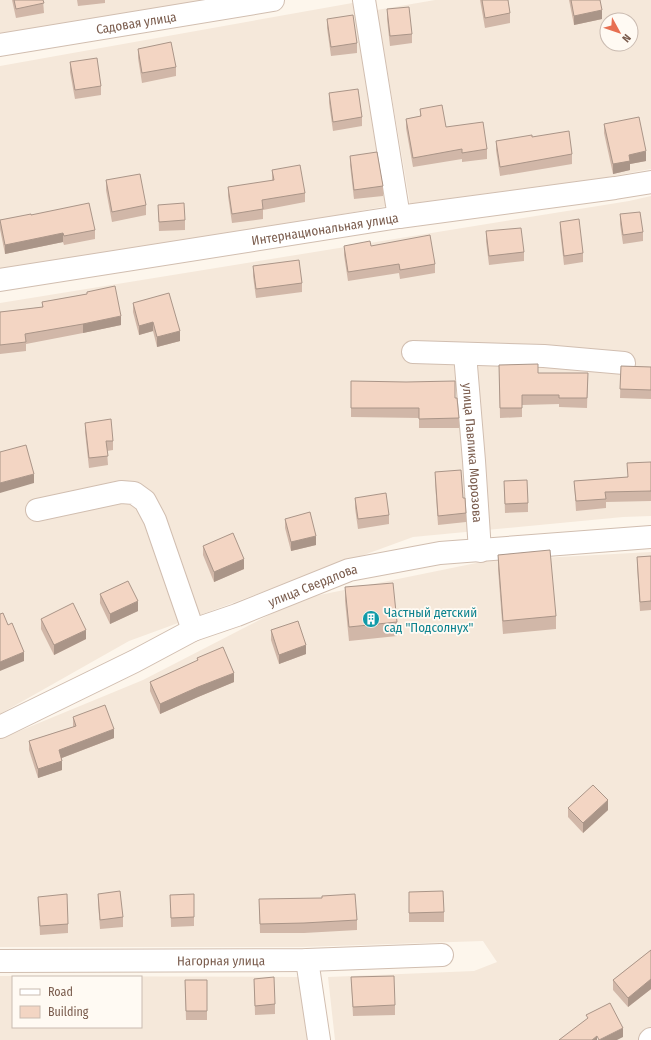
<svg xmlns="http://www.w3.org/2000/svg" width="651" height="1040" viewBox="0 0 651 1040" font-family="'Fira Sans Condensed',sans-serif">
<rect width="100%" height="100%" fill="#fdf6ec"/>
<g fill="#f5e8da" fill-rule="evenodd">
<polygon points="0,0 229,0 0,38"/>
<path d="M435 0H651V169L603 178 410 204 377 10ZM607 20H631V44H607Z"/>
<polygon points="358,2 387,206 191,242 0,273 0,66"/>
<polygon points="651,196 651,516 623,517 413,537 129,641 0,714 0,303 629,201"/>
<polygon points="651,552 651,1033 644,1040 335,1040 328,977 474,971 497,962 483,941 302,947 0,947 0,738 17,732 143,680 300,599 486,561"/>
<path d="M0 976 298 977 305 987 309 1040H0ZM13 977H141V1027H13Z"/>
</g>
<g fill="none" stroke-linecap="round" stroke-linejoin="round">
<g stroke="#d1beb0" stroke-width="24">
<g id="minor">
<polyline points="364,0 399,217"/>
<path id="s1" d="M0 45 273 0"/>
<path id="s2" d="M0 280 399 217 615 188 651 182"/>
<polyline points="413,352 544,356 624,363"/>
<path id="s3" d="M465 354 474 461 480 551"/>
<polyline points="37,510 121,492 134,493 145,501 155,520 193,630"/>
<path id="s4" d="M0 727 135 661 193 630 237 615 349 570 440 553 651 537"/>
<polyline points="307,960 319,1040"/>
<path id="s5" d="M0 961 307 960 442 955"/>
<polyline points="650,1040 651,1039"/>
</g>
</g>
<use href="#minor" stroke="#fff" stroke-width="22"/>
</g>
<g fill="#d1b7a8">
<polygon points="12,0 43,0 44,13 16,18"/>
<polygon points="77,0 105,0 105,3 78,6"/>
<polygon points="480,0 508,0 510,13 510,23 485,28"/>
<polygon points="569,0 600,0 602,19 574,25"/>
<polygon points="387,9 412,34 412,43 390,46 387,19"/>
<polygon points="327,19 357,43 357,53 331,56 327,28"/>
<polygon points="138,49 176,67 176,76 142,83 138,58"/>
<polygon points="70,62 101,86 101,95 75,99 70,72"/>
<polygon points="329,93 362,117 362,126 333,131 329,103"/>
<polygon points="420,109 446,127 487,149 487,159 462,162 462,159 413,167 406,128 406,119 420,116"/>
<polygon points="604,124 646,161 630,164 630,170 613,174 604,133"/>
<polygon points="532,137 572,154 572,164 500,176 496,150 496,141"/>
<polygon points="350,156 383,186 383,196 354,199 350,165"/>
<polygon points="272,170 305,193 305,202 263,210 263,219 232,223 228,196 228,187 272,181"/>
<polygon points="106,180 146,205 146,215 112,222 106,190"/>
<polygon points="158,205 185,220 185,230 159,231"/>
<polygon points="620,214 643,232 643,241 623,244 620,224"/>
<polygon points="31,215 95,230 95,239 64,245 63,242 5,254 0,229 0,220"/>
<polygon points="560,222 583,253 583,262 564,265 560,231"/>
<polygon points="486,231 524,252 524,261 489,265 486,241"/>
<polygon points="344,246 371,246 435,264 435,273 400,279 399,273 348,281 344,255"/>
<polygon points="253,266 302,283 302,292 256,298 253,276"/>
<polygon points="87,292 121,325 83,333 26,344 26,351 0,354 0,312 42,307 42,302 87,294"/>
<polygon points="133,303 180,341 157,347 153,331 139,335 133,312"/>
<polygon points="499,365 538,373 588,373 587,408 559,407 559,404 522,405 522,417 500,418"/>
<polygon points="621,366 651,367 651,399 620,398"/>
<polygon points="351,381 455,398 459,418 459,428 419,428 419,418 351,417"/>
<polygon points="85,423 113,441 113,450 107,451 108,465 89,468 85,432"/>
<polygon points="651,462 651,501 606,502 606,508 576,511 574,481 627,477"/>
<polygon points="435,472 463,498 466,513 466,522 438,525 435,482"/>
<polygon points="504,481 528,503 528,512 505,513"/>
<polygon points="355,498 389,515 389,524 358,529 355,508"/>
<polygon points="285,519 316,545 291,551 285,528"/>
<polygon points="203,546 244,569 214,582 203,555"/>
<polygon points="498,555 556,616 556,629 503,634 498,569"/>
<polygon points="651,556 651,610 640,611 637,567 637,557"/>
<polygon points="345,587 397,622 397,636 349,641 345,601"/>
<polygon points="100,594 138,611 110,624 100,603"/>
<polygon points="41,619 86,639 54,655 41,629"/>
<polygon points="271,630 306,654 279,664 271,640"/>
<polygon points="197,658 234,682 198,697 160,714 150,691 150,682 197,661"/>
<polygon points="73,717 114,738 62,758 62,770 38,778 29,750 29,741 73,727"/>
<polygon points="568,808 608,810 583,833 568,817"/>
<polygon points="409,892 444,912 444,922 409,922"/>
<polygon points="98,894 123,917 123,927 100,929 98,903"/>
<polygon points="170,895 194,917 194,926 171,927"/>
<polygon points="38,897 68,924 68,933 40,935"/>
<polygon points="259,899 357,920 357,930 304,933 260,933"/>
<polygon points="651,950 651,989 628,1007 613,990 613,980"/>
<polygon points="351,977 395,1005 395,1015 353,1016"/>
<polygon points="254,979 275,1004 275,1014 255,1015"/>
<polygon points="185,980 207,980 207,1020 186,1020"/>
</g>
<g fill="#aa9588">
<polygon points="602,10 602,19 574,25 574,16"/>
<polygon points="646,151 646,161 630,164 630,170 613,174 613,164 629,155"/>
<polygon points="63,233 63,242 5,254 5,245"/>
<polygon points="121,316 121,325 83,333 83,324"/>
<polygon points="153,322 153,331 139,335 139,326"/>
<polygon points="180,331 180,341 157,347 157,337"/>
<polygon points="34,474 34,483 0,493 0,483"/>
<polygon points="316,536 316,545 291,551 291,542"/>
<polygon points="244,559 244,569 214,582 214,572"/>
<polygon points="138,601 138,611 110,624 110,614"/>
<polygon points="86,630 86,639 54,655 54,645"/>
<polygon points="306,645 306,654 279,664 279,655"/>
<polygon points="24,652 24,661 0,671 0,662"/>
<polygon points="234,673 234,682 198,697 160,714 160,704 198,687"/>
<polygon points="114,729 114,738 59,759 59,750"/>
<polygon points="62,761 62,770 38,778 38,769"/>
<polygon points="608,800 608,810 583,833 583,823"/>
<polygon points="651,979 651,989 628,1007 628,998"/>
<polygon points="623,1028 623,1037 617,1040 599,1040"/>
<polygon points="597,1036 597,1040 592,1040"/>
</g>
<g fill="#f3d5c3" stroke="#aa9588">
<polygon points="14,0 43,0 44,3 16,9"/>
<polygon points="482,0 508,0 510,13 485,18"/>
<polygon points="571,0 600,0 602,10 574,16"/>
<polygon points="409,7 412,34 390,36 387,9"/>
<polygon points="353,15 357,43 331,47 327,19"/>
<polygon points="171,42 176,67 142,73 138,49"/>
<polygon points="97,58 101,86 75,90 70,62"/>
<polygon points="358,89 362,117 333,122 329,93"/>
<polygon points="442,105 446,127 483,122 487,149 462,153 462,149 413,158 406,119 421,116 420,109"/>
<polygon points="639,117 646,151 629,155 630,161 613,164 604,124"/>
<polygon points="569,131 572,154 500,167 496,141 532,135 532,137"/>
<polygon points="377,152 383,186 354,190 350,156"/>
<polygon points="300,165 305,193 262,200 263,209 232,214 228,187 274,180 272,170"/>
<polygon points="140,174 146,205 112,212 106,180"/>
<polygon points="89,203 95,230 64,236 63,233 5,245 0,220 31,214 31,215"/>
<polygon points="184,203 185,220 159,222 158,205"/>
<polygon points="640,212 643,232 623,235 620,214"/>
<polygon points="579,219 583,253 564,256 560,222"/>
<polygon points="521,228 524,252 489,256 486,231"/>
<polygon points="430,235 435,264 400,270 399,264 348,272 344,246 370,241 371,246"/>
<polygon points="299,260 302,283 256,289 253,266"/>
<polygon points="115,286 121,316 83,324 25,334 26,342 0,345 0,312 43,307 42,302 87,294 87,292"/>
<polygon points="169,293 180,331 157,337 153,322 139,326 133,303"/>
<polygon points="538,364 538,373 588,373 587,398 559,398 559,395 522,395 522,408 500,408 499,365"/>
<polygon points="621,366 651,367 651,390 620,389"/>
<polygon points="351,381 406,382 455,381 455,398 457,398 459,418 419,419 419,408 351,408"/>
<polygon points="111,419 113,441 106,441 108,456 89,458 85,423"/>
<polygon points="26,445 34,474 0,483 0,452"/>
<polygon points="651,462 651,491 605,492 606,499 576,501 574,481 628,477 627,463"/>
<polygon points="461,470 463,498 465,498 466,513 438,516 435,472"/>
<polygon points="527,480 528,503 505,504 504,481"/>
<polygon points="386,493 389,515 358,519 355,498"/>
<polygon points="310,512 316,536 291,542 285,519"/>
<polygon points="233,533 244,559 214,572 203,546"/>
<polygon points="550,550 556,616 503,621 498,555"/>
<polygon points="651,556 651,601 640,602 637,557"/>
<polygon points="128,581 138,601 110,614 100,594"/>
<polygon points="393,583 397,622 349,627 345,587"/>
<polygon points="73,603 86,630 54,645 41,619"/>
<polygon points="3,613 8,625 12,623 24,652 0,662 0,614"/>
<polygon points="298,621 306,645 279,655 271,630"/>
<polygon points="223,647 234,673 198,687 160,704 150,682 198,660 197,658"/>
<polygon points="105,705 114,729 59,750 62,761 38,769 29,741 76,726 73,717"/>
<polygon points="593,785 608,800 583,823 568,808"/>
<polygon points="120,891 123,917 100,920 98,894"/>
<polygon points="443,891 444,912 409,913 409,892"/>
<polygon points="67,894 68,924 40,926 38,897"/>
<polygon points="194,894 194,917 171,918 170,895"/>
<polygon points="355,894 357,920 304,923 260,924 259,899 322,898 322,896"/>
<polygon points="651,950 651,979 628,998 613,980"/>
<polygon points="394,976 395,1005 353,1007 351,977"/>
<polygon points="274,977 275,1004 255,1006 254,979"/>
<polygon points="185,980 207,980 207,1011 186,1011"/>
<polygon points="610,1003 623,1028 599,1040 597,1036 592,1040 559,1040 588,1018 586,1015"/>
</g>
<defs>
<g id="building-disc" transform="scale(0.9)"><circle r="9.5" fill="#0f9aa8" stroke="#fffaf3"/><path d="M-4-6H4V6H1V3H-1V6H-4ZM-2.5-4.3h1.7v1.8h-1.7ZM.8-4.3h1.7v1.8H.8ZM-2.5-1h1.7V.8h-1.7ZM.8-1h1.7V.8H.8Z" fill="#fff"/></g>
</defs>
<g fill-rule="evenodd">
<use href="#building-disc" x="371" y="619"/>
</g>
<g text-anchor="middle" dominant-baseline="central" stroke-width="3.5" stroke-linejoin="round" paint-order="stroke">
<g font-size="13" fill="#7a5c4d" stroke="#fffaf3">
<text stroke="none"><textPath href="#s1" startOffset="138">Садовая улица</textPath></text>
<text stroke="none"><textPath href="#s2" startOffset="329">Интернациональная улица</textPath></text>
<text stroke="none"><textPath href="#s3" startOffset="99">улица Павлика Морозова</textPath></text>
<text stroke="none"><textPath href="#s4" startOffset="344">улица Свердлова</textPath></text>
<text stroke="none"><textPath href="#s5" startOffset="221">Нагорная улица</textPath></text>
</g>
<g font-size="13" fill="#0d838f" stroke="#fffaf3" text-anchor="start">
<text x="384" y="612">Частный детский<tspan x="384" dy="15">сад "Подсолнух"</tspan></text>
</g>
</g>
<rect x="12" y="976" width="130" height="52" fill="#fffaf3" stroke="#cabbb1"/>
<rect x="20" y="989" width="20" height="6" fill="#ffffff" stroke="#cabbb1"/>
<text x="48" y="996" font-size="12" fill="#7a5c4d">Road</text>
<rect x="20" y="1006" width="20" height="12" fill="#f3d5c3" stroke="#cabbb1"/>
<text x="48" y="1016" font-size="12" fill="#7a5c4d">Building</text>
<g transform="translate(619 32) rotate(130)"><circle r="19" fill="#fffaf3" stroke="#cabbb1"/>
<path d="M0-3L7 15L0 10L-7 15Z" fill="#e76f51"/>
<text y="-6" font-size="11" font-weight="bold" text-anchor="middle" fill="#7a5c4d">N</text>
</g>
</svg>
